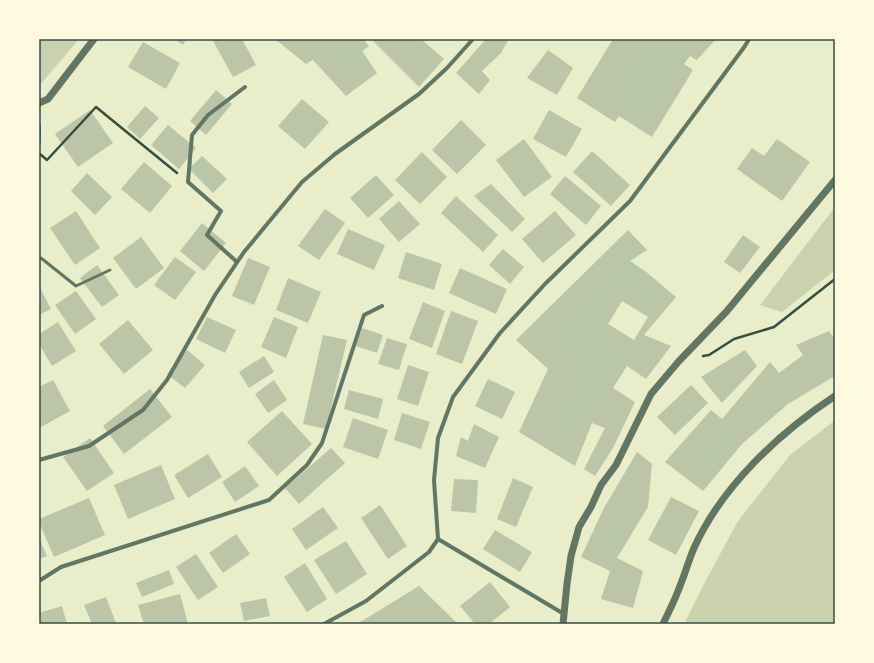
<svg xmlns="http://www.w3.org/2000/svg" width="874" height="663" viewBox="0 0 874 663" font-family="Arial,sans-serif">
<rect width="100%" height="100%" fill="#e9edc9"/>
<g fill="#cad2ad">
<polygon points="39,39 79,39 39,86"/>
<polygon points="835,207 835,270 782,312 760,305"/>
<polygon points="834,421 835,624 684,624 705,582 738,521 790,455"/>
</g>
<g fill="#bcc5a7" fill-rule="evenodd">
<polygon points="174,39 186,39 183,45"/>
<polygon points="212,39 242,39 256,65 233,77"/>
<polygon points="275,39 363,39 369,46 362,51 377,73 346,96 313,60 306,64"/>
<polygon points="375,39 421,39 444,59 419,87 373,41"/>
<polygon points="486,39 509,39 501,53 482,71 490,80 479,94 456,73"/>
<polygon points="613,39 716,39 697,60 690,56 684,64 693,70 652,137 619,116 615,122 577,98"/>
<polygon points="143,42 180,63 166,89 128,67"/>
<polygon points="548,50 573,68 557,95 527,78"/>
<polygon points="216,90 232,104 206,135 190,121"/>
<polygon points="302,99 329,122 305,149 278,126"/>
<polygon points="145,106 159,118 140,139 127,127"/>
<polygon points="90,110 113,143 78,167 55,134"/>
<polygon points="549,110 582,129 566,157 533,139"/>
<polygon points="461,120 486,145 457,174 432,150"/>
<polygon points="168,125 196,148 179,169 151,145"/>
<polygon points="524,139 552,177 524,197 496,160"/>
<polygon points="777,139 810,162 782,201 737,169 752,148 764,156"/>
<polygon points="592,151 630,185 611,206 573,172"/>
<polygon points="422,152 447,177 420,204 395,180"/>
<polygon points="202,156 227,179 213,193 189,169"/>
<polygon points="144,162 172,186 150,213 121,189"/>
<polygon points="87,173 112,197 95,215 71,191"/>
<polygon points="376,175 394,195 368,218 350,198"/>
<polygon points="565,176 601,206 586,225 550,194"/>
<polygon points="491,184 525,219 512,232 474,196"/>
<polygon points="456,196 498,235 483,252 441,213"/>
<polygon points="399,201 420,224 399,242 379,219"/>
<polygon points="325,209 345,223 319,260 298,246"/>
<polygon points="76,211 100,248 75,265 50,228"/>
<polygon points="555,211 576,235 543,263 522,239"/>
<polygon points="202,223 226,243 204,271 180,251"/>
<polygon points="348,229 385,245 374,270 337,254"/>
<path d="M628 230 647 250 630 261 645 271 676 297 644 335 671 346 646 379 627 366 613 388 635 402 613 448 595 476 584 469 605 428 592 423 575 466 519 432 548 369 516 340ZM622 301 648 317 634 340 608 324Z"/>
<polygon points="743,235 760,247 740,273 724,262"/>
<polygon points="141,237 164,268 136,289 113,258"/>
<polygon points="503,249 524,267 510,284 489,265"/>
<polygon points="406,252 442,264 434,290 398,278"/>
<polygon points="175,257 196,272 175,300 154,285"/>
<polygon points="248,258 270,267 254,305 232,296"/>
<polygon points="97,265 119,295 102,307 80,278"/>
<polygon points="460,268 507,289 496,314 449,293"/>
<polygon points="288,278 321,292 308,323 276,310"/>
<polygon points="39,286 51,309 39,315"/>
<polygon points="76,291 96,319 75,334 55,305"/>
<polygon points="423,302 445,311 432,348 409,339"/>
<polygon points="451,311 478,321 462,364 436,354"/>
<polygon points="207,317 236,330 225,353 196,339"/>
<polygon points="274,317 298,327 286,358 261,347"/>
<polygon points="128,320 153,350 124,374 99,344"/>
<polygon points="58,322 76,351 52,366 39,344 39,334"/>
<polygon points="362,328 383,335 377,353 356,346"/>
<polygon points="829,331 835,339 835,376 788,404 742,444 703,491 665,462 711,410 722,419 770,362 779,373 803,355 796,345"/>
<polygon points="323,335 347,340 326,429 303,424"/>
<polygon points="387,338 407,344 399,370 378,364"/>
<polygon points="187,350 205,365 185,388 167,374"/>
<polygon points="745,350 757,366 722,403 701,377"/>
<polygon points="264,356 274,372 249,388 239,372"/>
<polygon points="408,365 429,372 418,406 397,399"/>
<polygon points="488,379 515,392 502,419 475,406"/>
<polygon points="53,380 70,411 39,428 39,387"/>
<polygon points="274,380 287,400 268,413 255,394"/>
<polygon points="691,385 708,403 675,435 657,417"/>
<polygon points="150,389 172,417 124,454 103,426"/>
<polygon points="349,390 383,399 378,419 344,409"/>
<polygon points="282,411 312,444 277,476 247,442"/>
<polygon points="402,413 430,422 421,449 394,440"/>
<polygon points="353,418 388,430 378,459 343,447"/>
<polygon points="474,424 499,437 485,468 456,456 461,437 468,441"/>
<polygon points="90,438 114,473 87,491 63,457"/>
<polygon points="331,448 345,463 299,504 285,488"/>
<polygon points="637,452 652,464 648,507 617,558 643,571 633,608 601,599 610,571 581,557 604,508"/>
<polygon points="208,454 222,477 188,498 174,475"/>
<polygon points="161,465 175,499 128,519 114,485"/>
<polygon points="245,466 259,486 235,502 222,482"/>
<polygon points="513,478 533,487 516,527 497,519"/>
<polygon points="454,479 478,480 476,513 451,511"/>
<polygon points="671,497 699,511 676,555 648,540"/>
<polygon points="89,498 105,535 54,557 39,522 39,519"/>
<polygon points="380,505 407,546 388,559 361,518"/>
<polygon points="323,507 338,528 306,550 292,529"/>
<polygon points="495,530 532,552 520,572 483,549"/>
<polygon points="236,534 250,554 223,573 209,553"/>
<polygon points="39,538 47,556 39,559"/>
<polygon points="346,541 367,574 336,594 314,560"/>
<polygon points="196,554 218,587 198,600 176,567"/>
<polygon points="305,563 327,599 307,612 284,577"/>
<polygon points="169,570 174,584 142,597 136,583"/>
<polygon points="490,582 510,607 489,624 475,624 460,606"/>
<polygon points="419,586 458,624 357,624"/>
<polygon points="180,594 188,624 144,624 138,605"/>
<polygon points="106,597 116,623 112,624 92,624 84,605"/>
<polygon points="266,598 270,616 244,621 240,603"/>
<polygon points="62,606 67,624 39,624 39,613"/>
</g>
<g fill="none" stroke-linecap="round" stroke-linejoin="round">
<g stroke="#344e41" stroke-width="2.5">
<polyline points="40,154 47,160 96,107 177,173"/>
<polyline points="703,356 709,355 734,339 774,327 835,279"/>
</g>
<polyline stroke="#617663" stroke-width="3" points="39,259 41,258 76,286 110,270"/>
<g stroke="#617663" stroke-width="4">
<polyline points="39,126 39,142"/>
<polyline points="237,262 207,235 221,211 188,182 192,135 208,115 245,87"/>
<polyline points="39,460 89,446 143,410 167,380 215,295 244,252 302,182 335,154 419,94 447,68 473,39"/>
<polyline points="438,539 564,614"/>
<polyline points="39,581 61,567 269,500 307,465 322,443 364,315 382,306"/>
<polyline points="324,624 366,601 429,552 438,539 434,480 438,438 453,397 500,333 545,284 630,201 745,46 749,39"/>
</g>
<g stroke="#617663" stroke-width="7">
<polyline points="39,103 48,99 94,39"/>
<polyline points="563,624 567,584 571,556 579,527 591,507 601,485 616,465 651,394 679,361 727,311 835,180"/>
<path d="M663 624C668 613 674 602 678 591 684 577 688 562 694 548 722 486 779 433 835 396"/>
</g>
</g>
<rect width="874" height="663" fill="none" stroke="#fefae0" stroke-width="80"/>
<rect x="40" y="40" width="794" height="583" fill="none" stroke="#344e41" stroke-width="1.5"/>
</svg>
